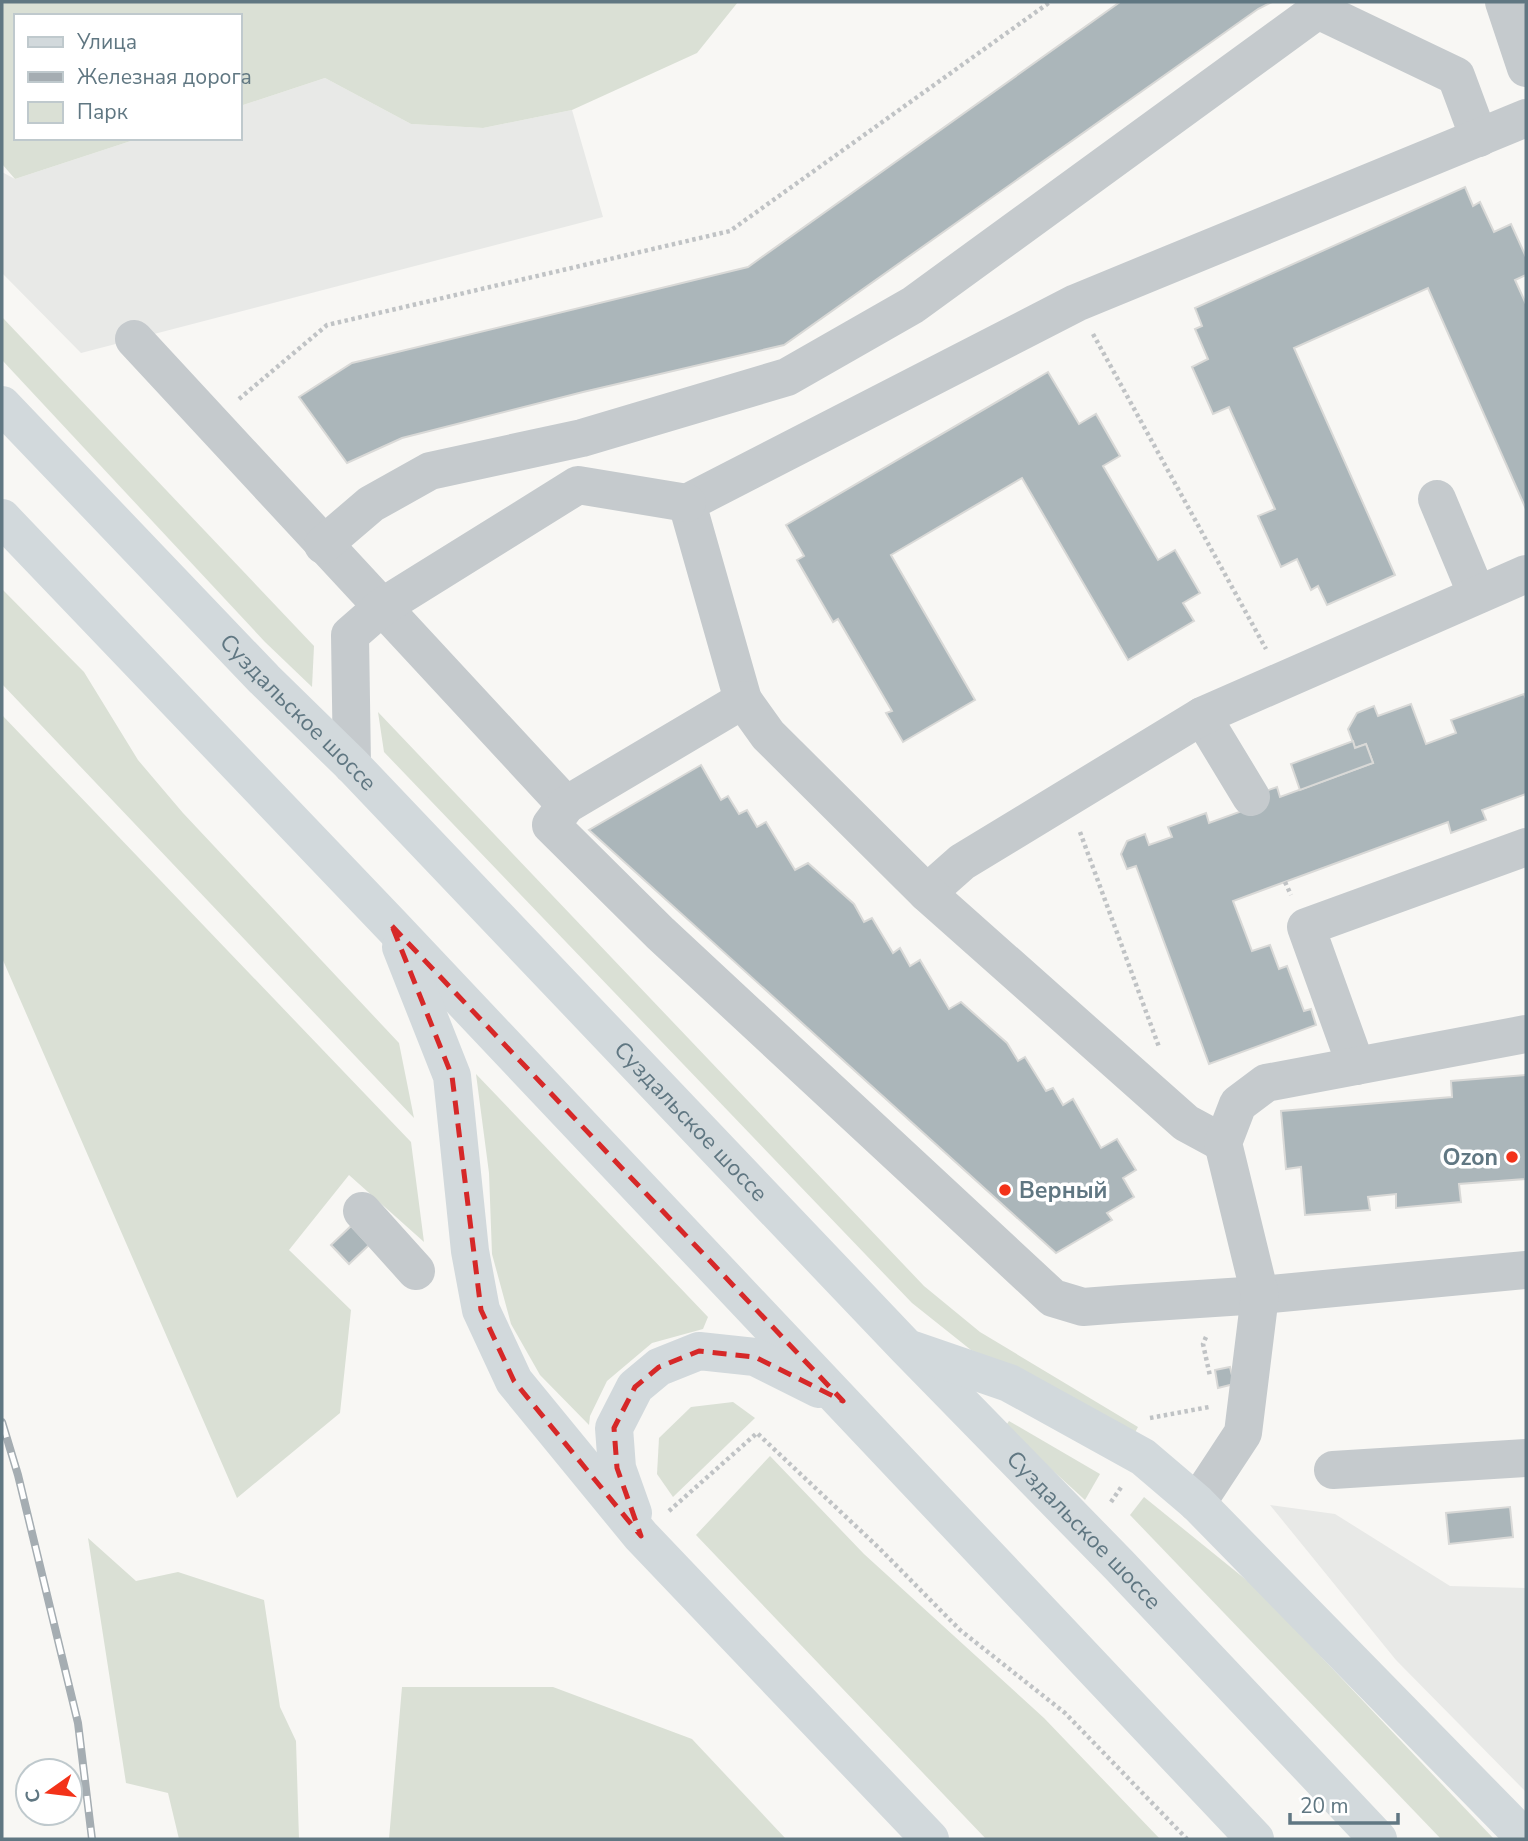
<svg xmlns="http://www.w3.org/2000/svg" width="1528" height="1841" viewBox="0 0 1528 1841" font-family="'Nunito Sans',sans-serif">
<rect width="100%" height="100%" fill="#f8f7f4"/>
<g fill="#e8e9e7">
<polygon points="325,78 411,124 483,128 572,110 603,217 81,353 2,273 2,172 15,179 140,138 240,138 240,106"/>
<polygon points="1270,1505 1335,1514 1450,1586 1526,1588 1526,1792 1396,1660"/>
</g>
<g fill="#dae0d5">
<polygon points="2,2 738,2 697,53 572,110 483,128 411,124 325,78 240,106 240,16 16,16 16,138 140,138 15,179 2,164"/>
<polygon points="2,317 314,646 312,687 265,642 2,360"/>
<polygon points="2,589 84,672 138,760 183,813 399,1043 414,1118 2,684"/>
<polygon points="378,712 924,1286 980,1332 1138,1427 1131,1440 971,1350 912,1303 384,752"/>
<polygon points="2,715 411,1142 424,1242 349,1175 289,1250 351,1310 340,1413 237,1498 2,958"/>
<polygon points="476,1074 708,1317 703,1329 652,1343 607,1381 590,1416 589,1425 540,1375 511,1324 492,1254 489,1173"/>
<polygon points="733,1402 755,1418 673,1497 657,1474 659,1438 691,1407"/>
<polygon points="1009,1421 1100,1474 1085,1500 1005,1427"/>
<polygon points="770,1456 864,1554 1044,1718 1160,1839 986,1839 696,1535"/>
<polygon points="1144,1497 1255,1587 1494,1839 1441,1839 1130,1515"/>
<polygon points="88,1538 136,1581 178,1572 264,1600 280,1707 296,1741 299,1839 179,1839 168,1793 126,1783"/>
<polygon points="402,1687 553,1687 692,1739 786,1839 389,1839"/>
</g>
<g fill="#abb6ba" stroke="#d9d9d7" stroke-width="2">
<polygon points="1120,2 1272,2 1258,9 784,345 583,392 402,438 347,463 299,397 352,363 748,267"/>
<polygon points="1465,187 1473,206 1480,202 1494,232 1511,224 1526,257 1526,275 1515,280 1526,304 1526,509 1428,288 1294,348 1395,575 1327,605 1318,586 1311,590 1297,559 1281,567 1258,516 1275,509 1229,407 1213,414 1192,367 1208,359 1195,329 1202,326 1195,308"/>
<polygon points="1048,372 1079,424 1096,414 1120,456 1103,466 1158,560 1175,550 1200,593 1183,603 1194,621 1128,660 1022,478 891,555 975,700 903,742 886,713 892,711 838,619 833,622 797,560 804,556 786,525"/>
<polygon points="1524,694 1526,699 1526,794 1482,810 1486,820 1451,833 1448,822 1233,901 1252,951 1270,945 1279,969 1287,966 1304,1011 1311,1009 1316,1025 1209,1064 1136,866 1127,869 1121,854 1127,841 1145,834 1149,845 1172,837 1168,827 1206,813 1209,823 1245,810 1241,800 1277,787 1280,797 1373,763 1366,744 1355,748 1348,729 1357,713 1374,706 1378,716 1411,704 1426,744 1456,733 1451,720"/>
<polygon points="1353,741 1355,748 1366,744 1373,763 1300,790 1291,764"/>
<polygon points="701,765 721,800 728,796 739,814 747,810 757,827 766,822 795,870 808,863 854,904 864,922 872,918 893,953 900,948 910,966 920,960 949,1009 961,1002 1007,1043 1018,1061 1025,1057 1046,1091 1053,1088 1063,1105 1073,1099 1101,1148 1117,1139 1136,1170 1123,1178 1134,1197 1107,1213 1112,1220 1056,1253 589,830"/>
<polygon points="1526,1075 1525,1179 1459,1184 1461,1202 1396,1208 1396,1194 1368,1197 1370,1210 1305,1215 1301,1167 1286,1169 1281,1111 1452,1097 1451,1081"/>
<polygon points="351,1226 369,1245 349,1264 331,1245"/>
<polygon points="1230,1367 1234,1384 1218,1388 1215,1370"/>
<polygon points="1510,1507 1513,1537 1449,1544 1446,1513"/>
</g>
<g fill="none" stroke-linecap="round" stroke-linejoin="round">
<g stroke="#c0c3c5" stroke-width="4.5" stroke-dasharray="3.5 3.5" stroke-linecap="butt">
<polyline points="1093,334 1266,649"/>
<polyline points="239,399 327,325 730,231 1050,2"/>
<polyline points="1080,832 1159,1047"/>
<polyline points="1285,882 1291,895"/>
<polyline points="1206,1337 1203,1344 1210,1376"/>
<polyline points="1150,1418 1209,1407"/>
<polyline points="1111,1502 1122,1486"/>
<polyline points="669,1511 757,1433 879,1548 960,1630 1065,1713 1187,1839"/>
</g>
<g stroke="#c5cacd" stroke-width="38">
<polyline points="1504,2 1526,68"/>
<polyline points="134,339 566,805"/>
<polyline points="1437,499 1477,595"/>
<polyline points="323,545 371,504 430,471 582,438 787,377 913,305 1318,10 1456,76 1479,138"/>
<polyline points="743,700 687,503 1076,303 1526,118"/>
<polyline points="1202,716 1251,797"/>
<polyline points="352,765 350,635 382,607 578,485 687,503"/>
<polyline points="927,893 962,862 1202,716 1526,574"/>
<polyline points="1356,1066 1306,927 1526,847"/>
<polyline points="1223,1143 1186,1123 927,893 768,735 743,700 566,805 551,825 660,933 1053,1298 1083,1307 1122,1304 1260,1295 1526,1270"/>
<polyline points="362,1211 416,1271"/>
<polyline points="1333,1470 1526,1458"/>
<polyline points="1197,1503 1243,1433 1260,1295 1223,1143 1238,1104 1266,1083 1526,1034"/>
</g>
<g stroke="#d2d9dc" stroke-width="38">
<path id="s1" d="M2 405 264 679 352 765 906 1347 1119 1565 1378 1839"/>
<polyline points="2,518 392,926 1255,1839"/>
<polyline points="401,947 452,1076 470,1251 481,1310 514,1381 641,1536 930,1839"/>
<polyline points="913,1350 1009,1383 1143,1457 1197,1503 1526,1839"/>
<polyline points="633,1513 617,1468 614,1428 635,1387 659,1367 699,1351 755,1357 819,1389"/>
</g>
<g stroke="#a5adb2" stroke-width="8">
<polyline id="rail" points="2,1422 18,1475 78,1723 92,1839"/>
</g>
<use href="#rail" stroke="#fff" stroke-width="5" stroke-dasharray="16" stroke-linecap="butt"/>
</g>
<path fill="none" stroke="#d62828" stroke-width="5" stroke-dasharray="14 9" stroke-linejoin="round" d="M392 926 843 1401 755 1357 699 1351 659 1367 635 1387 614 1428 617 1468 641 1536 514 1381 481 1310 452 1076Z"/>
<g fill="#f33219" stroke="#fff" stroke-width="2.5">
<circle cx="1512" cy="1157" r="7"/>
<circle cx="1005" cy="1190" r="7"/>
</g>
<g text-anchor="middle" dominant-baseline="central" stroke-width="7" stroke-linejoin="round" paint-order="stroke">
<g font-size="23" fill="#607782" stroke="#fff">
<text stroke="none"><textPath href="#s1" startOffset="427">Суздальское шоссе</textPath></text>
<text stroke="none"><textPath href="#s1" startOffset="994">Суздальское шоссе</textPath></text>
<text stroke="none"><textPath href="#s1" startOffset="1561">Суздальское шоссе</textPath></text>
</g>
<g font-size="23" font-weight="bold" fill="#607782" stroke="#fff" text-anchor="end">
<text x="1498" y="1157">Ozon</text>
<text x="1019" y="1190" text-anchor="start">Верный</text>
</g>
</g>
<rect width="1528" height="1841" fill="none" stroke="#607782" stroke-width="7"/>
<rect x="14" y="14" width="228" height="126" fill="#ffffff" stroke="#bfc9cd" stroke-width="2"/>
<rect x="28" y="37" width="35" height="10" fill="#d2d9dc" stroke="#bfc9cd" stroke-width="2"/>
<text x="77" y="49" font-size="21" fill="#607782">Улица</text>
<rect x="28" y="72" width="35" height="10" fill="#a5adb2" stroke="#bfc9cd" stroke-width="2"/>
<text x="77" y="84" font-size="21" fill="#607782">Железная дорога</text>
<rect x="28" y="102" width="35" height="21" fill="#dae0d5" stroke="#bfc9cd" stroke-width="2"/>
<text x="77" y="119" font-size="21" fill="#607782">Парк</text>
<g transform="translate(49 1792) rotate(256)"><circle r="33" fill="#ffffff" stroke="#bfc9cd" stroke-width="2"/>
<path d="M0-5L12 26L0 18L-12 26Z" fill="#f33219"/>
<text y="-10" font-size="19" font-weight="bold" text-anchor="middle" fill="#607782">С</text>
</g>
<path d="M1290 1813v10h108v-10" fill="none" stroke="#607782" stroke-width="3.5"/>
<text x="1300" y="1813" font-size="21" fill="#607782" stroke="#ffffff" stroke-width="5" paint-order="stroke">20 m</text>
</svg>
